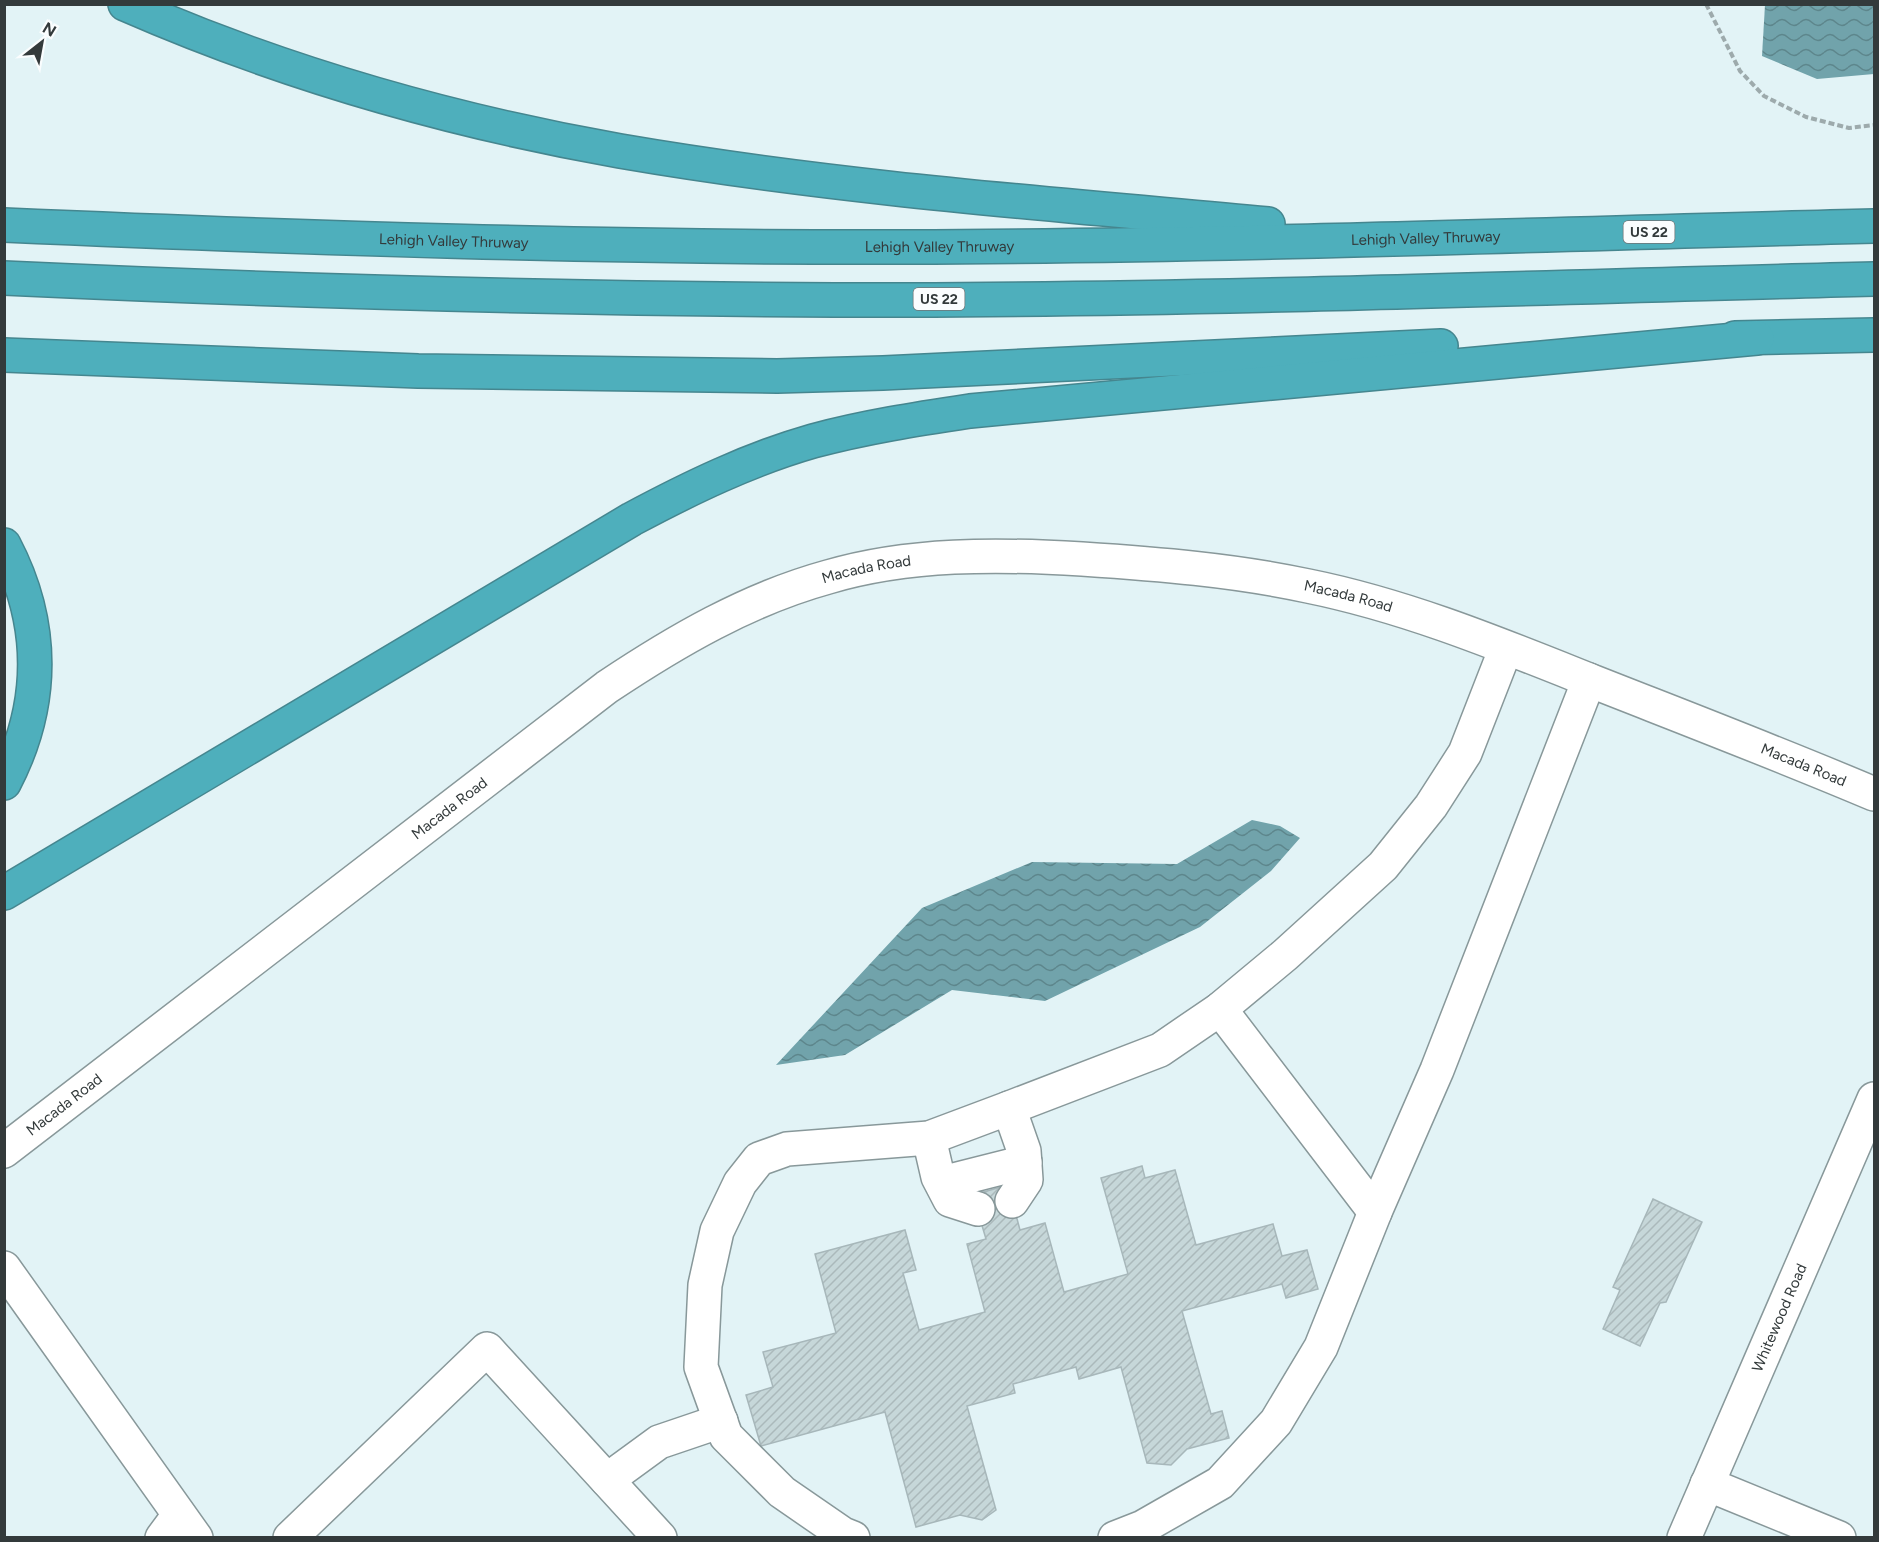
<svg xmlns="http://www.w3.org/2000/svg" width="1879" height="1542" viewBox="0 0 1879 1542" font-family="Figtree,sans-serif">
<defs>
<pattern id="water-waves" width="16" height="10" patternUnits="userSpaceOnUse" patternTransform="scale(1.5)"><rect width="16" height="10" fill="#71a3ab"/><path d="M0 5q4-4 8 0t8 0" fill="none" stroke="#5d868c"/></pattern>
<pattern id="building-hatch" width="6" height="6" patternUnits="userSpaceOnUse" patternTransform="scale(1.5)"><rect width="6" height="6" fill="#c6d7d9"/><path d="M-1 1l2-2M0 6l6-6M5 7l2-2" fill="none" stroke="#abb9bb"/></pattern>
</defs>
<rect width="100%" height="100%" fill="#e2f3f6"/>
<g fill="url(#water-waves)">
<polygon points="1765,5 1874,5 1874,74 1817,79 1762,56"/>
<polygon points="1252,820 1280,826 1300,838 1271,871 1200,927 1045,1001 952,990 845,1055 776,1065 922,908 1032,862 1177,864"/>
</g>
<g fill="url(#building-hatch)" stroke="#a7b7ba" stroke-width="1.5">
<polygon points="1142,1166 1145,1178 1175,1170 1196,1245 1273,1224 1282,1256 1307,1250 1318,1289 1286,1298 1282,1284 1182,1311 1211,1414 1222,1411 1229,1438 1187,1449 1171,1465 1147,1463 1121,1367 1079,1379 1076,1367 1013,1384 1015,1393 967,1406 996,1510 982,1520 960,1515 916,1527 885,1412 761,1446 746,1395 773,1387 763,1352 836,1333 815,1254 905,1230 916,1270 903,1273 919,1330 985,1312 967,1244 986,1239 973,1195 1008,1185 1020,1230 1045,1223 1064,1292 1128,1274 1101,1178"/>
<polygon points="1653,1199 1702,1222 1666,1302 1660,1303 1640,1346 1603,1329 1620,1290 1613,1287"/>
</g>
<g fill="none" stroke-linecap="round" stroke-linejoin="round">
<g stroke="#88989a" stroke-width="36">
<g id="minor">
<polyline points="1220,1009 1375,1212"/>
<polyline points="1009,1108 1024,1151 1026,1180 1012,1201"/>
<polyline points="929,1138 938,1177 950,1200 978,1209"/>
<path id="s1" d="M4 1151 607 687C676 641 748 599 828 577 909 553 998 554 1082 559 1157 564 1234 570 1308 586 1407 606 1501 645 1594 682 1688 719 1782 755 1874 794"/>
<polyline points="942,1183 1025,1162"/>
<polyline points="4,1268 196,1538"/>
<polyline points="607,1480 659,1442 721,1421"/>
<polyline points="1707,1484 1839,1538"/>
<polyline points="162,1538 179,1515"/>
<polyline points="290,1538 487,1349 660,1538"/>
<polyline points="853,1538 843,1534 782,1492 726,1436 701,1367 705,1285 717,1231 740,1183 759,1159 787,1149 929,1138 1009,1108 1160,1050 1220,1009 1285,955 1383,866 1431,806 1465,753 1506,648"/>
<polyline points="1115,1538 1143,1527 1220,1483 1276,1422 1321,1347 1375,1212 1437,1070 1589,680"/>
<path id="s2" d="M1684 1538 1874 1099"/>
</g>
</g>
<g stroke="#45868f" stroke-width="36">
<g id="highway">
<path d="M125 4C283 73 451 121 620 151 835 188 1052 204 1268 224"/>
<path id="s3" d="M4 225C305 238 606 248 907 247 1229 246 1552 234 1874 226"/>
<path d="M4 278C305 292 606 300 907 300 1229 299 1552 287 1874 279"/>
<polyline points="1735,338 1874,335"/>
<polyline points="4,355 418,371 777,376 883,373 1441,346"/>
<path d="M4 545C45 623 45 705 4 783"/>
<path d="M4 893 632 519C690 488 750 459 813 441 865 427 917 419 970 411L1757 338"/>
</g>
</g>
<polyline stroke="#9daaac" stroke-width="4" stroke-dasharray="6 3" stroke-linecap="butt" points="1706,4 1740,71 1764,96 1806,117 1849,128 1874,125"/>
<use href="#minor" stroke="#fff" stroke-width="33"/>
<use href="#highway" stroke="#4eafbc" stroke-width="33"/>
</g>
<g text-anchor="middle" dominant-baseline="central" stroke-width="4.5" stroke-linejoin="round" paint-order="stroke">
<g fill="#fafdfe" stroke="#6f7476" stroke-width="1.5">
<rect x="1623.5" y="221" width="51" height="22" rx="4.5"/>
<rect x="913.5" y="288" width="51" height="22" rx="4.5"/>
</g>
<g font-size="14" font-weight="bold" fill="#333a3b">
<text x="1649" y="232">US 22</text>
<text x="939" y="299">US 22</text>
</g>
<g font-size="15" fill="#333a3b" stroke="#fafdfe">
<text stroke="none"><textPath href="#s3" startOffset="1422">Lehigh Valley Thruway</textPath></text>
<text stroke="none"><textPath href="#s3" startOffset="450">Lehigh Valley Thruway</textPath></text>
<text stroke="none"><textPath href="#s3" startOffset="936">Lehigh Valley Thruway</textPath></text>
<text stroke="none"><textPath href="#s1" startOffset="1048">Macada Road</textPath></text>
<text stroke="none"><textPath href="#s1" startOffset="1534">Macada Road</textPath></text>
<text stroke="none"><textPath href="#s1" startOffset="2020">Macada Road</textPath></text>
<text stroke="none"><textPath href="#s1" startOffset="562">Macada Road</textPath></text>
<text stroke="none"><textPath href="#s1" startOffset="76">Macada Road</textPath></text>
<text stroke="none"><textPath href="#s2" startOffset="240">Whitewood Road</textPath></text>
</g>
</g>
<rect width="1879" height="1542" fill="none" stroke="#333a3b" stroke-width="12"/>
<g transform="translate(42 42) rotate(31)" stroke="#fafdfe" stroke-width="4.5" paint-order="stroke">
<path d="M0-4.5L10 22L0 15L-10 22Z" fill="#333a3b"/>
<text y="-9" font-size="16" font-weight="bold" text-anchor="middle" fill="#333a3b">N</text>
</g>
</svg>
